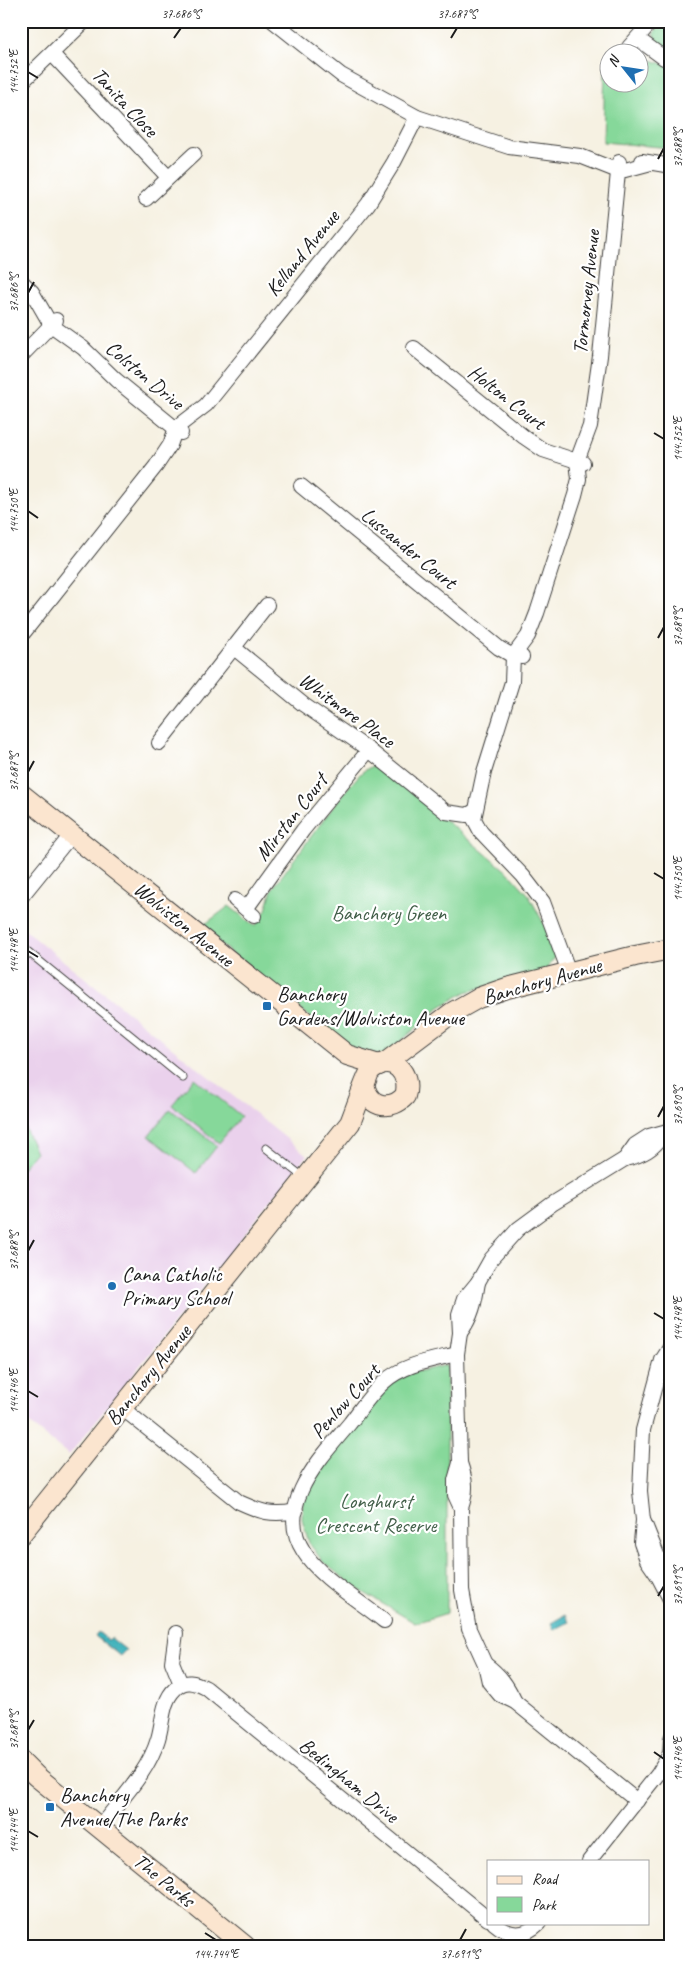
<svg xmlns="http://www.w3.org/2000/svg" width="692" height="1967" viewBox="0 0 692 1967" font-family="Caveat,sans-serif">
<rect width="100%" height="100%" fill="#fff"/>
<filter id="ink" filterUnits="userSpaceOnUse"><feTurbulence type="fractalNoise" baseFrequency=".02" numOctaves="2"/><feDisplacementMap in="SourceGraphic" scale="10" xChannelSelector="R" yChannelSelector="G"/><feConvolveMatrix kernelMatrix="1 2 1 2 8 2 1 2 1" color-interpolation-filters="sRGB"/></filter>
<filter id="wash" filterUnits="userSpaceOnUse"><feTurbulence type="fractalNoise" baseFrequency=".0096" numOctaves="4" result="noise"/><feDisplacementMap in="SourceGraphic" scale="20" xChannelSelector="R" yChannelSelector="G"/><feGaussianBlur stdDeviation="1.12" result="paint"/><feColorMatrix in="noise" values="0 0 0 0 0 0 0 0 0 0 0 0 0 0 0 0 0 1.4 0 .05"/><feComposite in="paint" operator="in"/></filter>
<g filter="url(#wash)">
<rect width="100%" height="100%" fill="#f6f1e2"/>
<polygon fill="#ead1ec" points="21,927 307,1155 69,1455 21,1417"/>
<g fill="#86d89a" stroke="#517a5b">
<polygon points="662,21 671,21 671,148 603,142 605,64 609,63 610,82 640,82 640,57 668,65 669,52 655,41 654,33"/>
<polygon points="21,48 30,64 21,72"/>
<polygon points="372,766 386,771 510,874 528,894 551,937 556,956 545,971 466,992 440,1007 384,1056 350,1049 200,928 229,906 255,926 266,910 272,889 345,791 362,772"/>
<polygon points="194,1078 241,1116 219,1143 172,1105"/>
<polygon points="170,1109 217,1146 196,1173 149,1136"/>
<polygon points="21,1120 36,1152 21,1169"/>
<polygon points="447,1365 447,1613 415,1623 356,1588 323,1562 309,1543 302,1519 303,1497 317,1473 389,1384 411,1373"/>
</g>
<g fill="#43b3bc" stroke="#30686c">
<polygon points="565,1615 569,1622 554,1630 551,1623"/>
<polygon points="98,1632 108,1640 111,1638 126,1650 120,1656 95,1636"/>
</g>
</g>
<g filter="url(#ink)">
<g fill="none" stroke-linecap="round" stroke-linejoin="round">
<g stroke="#3d3c3a" stroke-width="9">
<g id="lane">
<polyline points="21,946 183,1078"/>
<polyline points="266,1148 303,1177"/>
</g>
</g>
<g stroke="#3d3c3a" stroke-width="16">
<g id="street">
<polyline points="273,21 341,75 417,117 509,147 580,156 613,169 625,170 651,163"/>
<polyline points="638,39 664,58"/>
<polyline points="629,47 652,21"/>
<polyline points="52,54 168,177"/>
<polyline points="21,83 85,21"/>
<polyline points="642,161 671,166"/>
<polyline points="146,199 194,154"/>
<polyline points="21,281 32,292 51,325 83,348 116,380 181,433"/>
<polyline points="414,348 524,437 543,450 583,463"/>
<polyline points="21,356 56,320"/>
<polyline points="301,486 499,648 513,656 522,657"/>
<polyline points="21,636 156,466 170,445 176,428 206,405 368,204 394,162 417,117"/>
<polyline points="233,647 304,705 369,750 446,812 467,815 475,811"/>
<polyline points="159,743 267,605"/>
<polyline points="21,897 72,834"/>
<polyline points="235,900 254,916"/>
<polyline points="246,909 303,830 369,750"/>
<polyline points="569,972 543,902 523,876 481,832 474,819 484,772 512,682 513,656 528,636 537,613 575,495 579,479 577,461 590,426 600,356 619,162"/>
<path d="M625 1159C644 1155 653 1149 664 1134"/>
<path d="M460 1333C472 1317 475 1302 478 1282"/>
<polyline points="671,1346 662,1360 643,1430 640,1491 643,1520 641,1543 647,1560 658,1576 671,1601"/>
<path d="M122 1408 239 1502C261 1512 271 1516 296 1511"/>
<polyline points="460,1463 455,1480 455,1495 461,1508 462,1590 469,1629 485,1664 489,1682 500,1695 515,1702 637,1801"/>
<path d="M461 1508C467 1491 466 1480 460 1463L457 1354 460 1333 459 1314 464 1299 478 1282 491 1259 518 1229 552 1204 625 1159 635 1145 649 1136 671 1130"/>
<polyline points="644,1522 658,1557 658,1576"/>
<path d="M384 1621C359 1600 321 1579 304 1552 273 1505 322 1457 350 1423 361 1409 371 1393 384 1382 403 1364 433 1360 457 1354"/>
<polyline points="176,1633 172,1662 181,1684"/>
<path d="M485 1664C500 1675 507 1685 515 1702"/>
<polyline points="670,1754 671,1738"/>
<path d="M99 1828C120 1800 148 1773 158 1739 163 1723 162 1701 175 1689 185 1679 195 1682 206 1688L488 1919"/>
<polyline points="589,1861 658,1774 671,1752"/>
<path d="M494 1923C509 1936 524 1938 539 1923"/>
</g>
</g>
<g stroke="#3d3c3a" stroke-width="22">
<g id="secondary">
<polyline points="21,794 347,1055 379,1065"/>
<polyline points="385,1063 453,1012 478,998 507,988 635,956 671,949"/>
<path d="M21 1534 350 1123C354 1114 368 1072 372 1069 392 1052 412 1074 405 1096 392 1110 371 1109 365 1088"/>
<polyline points="21,1761 36,1776 245,1946"/>
</g>
</g>
<use href="#lane" stroke="#fff" stroke-width="7"/>
<use href="#street" stroke="#fff" stroke-width="14"/>
<use href="#secondary" stroke="#fbe5cf" stroke-width="20"/>
</g>
</g>
<path fill="none" stroke="#1c1c1c" stroke-width="2" d="M174 38 181 28M451 38 457 28M28 72 38 78M658 159 664 148M28 293 34 282M654 433 664 439M28 511 38 518M658 638 664 627M28 772 34 761M654 873 664 879M28 951 38 957M658 1117 664 1106M28 1251 34 1240M654 1313 664 1319M28 1391 38 1397M658 1596 664 1586M28 1730 34 1720M654 1752 664 1759M28 1831 38 1837M205 1933 216 1940M460 1940 466 1929"/>
<g fill="#1f6fb2" stroke="#fff" stroke-width="2">
<rect x="262" y="1001" width="10" height="10" rx="2.5"/>
<circle cx="112" cy="1286" r="5"/>
<rect x="45" y="1802" width="10" height="10" rx="2.5"/>
</g>
<g text-anchor="middle" dominant-baseline="central" stroke-width="4.5" stroke-linejoin="round" paint-order="stroke">
<g font-size="21" fill="#1c1c1c" stroke="#fff">
<text transform="translate(125 102) rotate(47)">Tanita Close</text>
<text transform="translate(302 253) rotate(-51)">Kelland Avenue</text>
<text transform="translate(586 292) rotate(-84)">Tormorvey Avenue</text>
<text transform="translate(145 375) rotate(40)">Colston Drive</text>
<text transform="translate(507 397) rotate(38)">Holton Court</text>
<text transform="translate(409 548) rotate(39)">Luscander Court</text>
<text transform="translate(347 710) rotate(36)">Whitmore Place</text>
<text transform="translate(291 817) rotate(-52)">Mirstan Court</text>
<text transform="translate(184 924) rotate(39)">Wolviston Avenue</text>
<text transform="translate(542 981) rotate(-16)">Banchory Avenue</text>
<text transform="translate(148 1375) rotate(-51)">Banchory Avenue</text>
<text transform="translate(345 1401) rotate(-48)">Penlow Court</text>
<text transform="translate(349 1780) rotate(39)">Bedingham Drive</text>
<text transform="translate(164 1880) rotate(39)">The Parks</text>
</g>
<g font-size="21" fill="#415e48" stroke="#fff">
<text x="389" y="913">Banchory Green</text>
<text x="376" y="1501">Longhurst<tspan x="376" dy="24">Crescent Reserve</tspan></text>
</g>
<g font-size="21" fill="#1c1c1c" stroke="#fff" text-anchor="start">
<text x="277" y="994">Banchory<tspan x="277" dy="24">Gardens/Wolviston Avenue</tspan></text>
<text x="122" y="1274">Cana Catholic<tspan x="122" dy="24">Primary School</tspan></text>
<text x="60" y="1795">Banchory<tspan x="60" dy="24">Avenue/The Parks</tspan></text>
</g>
</g>
<rect width="692" height="1967" fill="none" stroke="#fff" stroke-width="55"/>
<rect x="487" y="1860" width="162" height="65" fill="#ffffff" stroke="#a4a4a4"/>
<rect x="497" y="1876" width="25" height="8" fill="#fbe5cf" stroke="#a4a4a4"/>
<text x="532" y="1884" font-size="15" fill="#1c1c1c">Road</text>
<rect x="497" y="1897" width="25" height="15" fill="#86d89a" stroke="#a4a4a4"/>
<text x="532" y="1910" font-size="15" fill="#1c1c1c">Park</text>
<g transform="translate(624 68) rotate(300)"><circle r="24" fill="#ffffff" stroke="#a4a4a4"/>
<path d="M0-4L9 19L0 12L-9 19Z" fill="#1f6fb2"/>
<text y="-8" font-size="14" font-weight="bold" text-anchor="middle" fill="#1c1c1c">N</text>
</g>
<rect x="28" y="28" width="636" height="1912" fill="none" stroke="#1c1c1c" stroke-width="2"/>
<g font-size="12" text-anchor="middle" fill="#1c1c1c">
<text x="181" y="18">37.686°S</text>
<text x="457" y="18">37.687°S</text>
<text transform="translate(14 72) rotate(-90)" y="4">144.752°E</text>
<text transform="translate(678 148) rotate(-90)" y="4">37.688°S</text>
<text transform="translate(14 293) rotate(-90)" y="4">37.686°S</text>
<text transform="translate(678 439) rotate(-90)" y="4">144.752°E</text>
<text transform="translate(14 511) rotate(-90)" y="4">144.750°E</text>
<text transform="translate(678 627) rotate(-90)" y="4">37.689°S</text>
<text transform="translate(14 772) rotate(-90)" y="4">37.687°S</text>
<text transform="translate(678 879) rotate(-90)" y="4">144.750°E</text>
<text transform="translate(14 951) rotate(-90)" y="4">144.748°E</text>
<text transform="translate(678 1106) rotate(-90)" y="4">37.690°S</text>
<text transform="translate(14 1251) rotate(-90)" y="4">37.688°S</text>
<text transform="translate(678 1319) rotate(-90)" y="4">144.748°E</text>
<text transform="translate(14 1391) rotate(-90)" y="4">144.746°E</text>
<text transform="translate(678 1586) rotate(-90)" y="4">37.691°S</text>
<text transform="translate(14 1730) rotate(-90)" y="4">37.689°S</text>
<text transform="translate(678 1759) rotate(-90)" y="4">144.746°E</text>
<text transform="translate(14 1831) rotate(-90)" y="4">144.744°E</text>
<text x="216" y="1958">144.744°E</text>
<text x="460" y="1958">37.691°S</text>
</g>
</svg>
